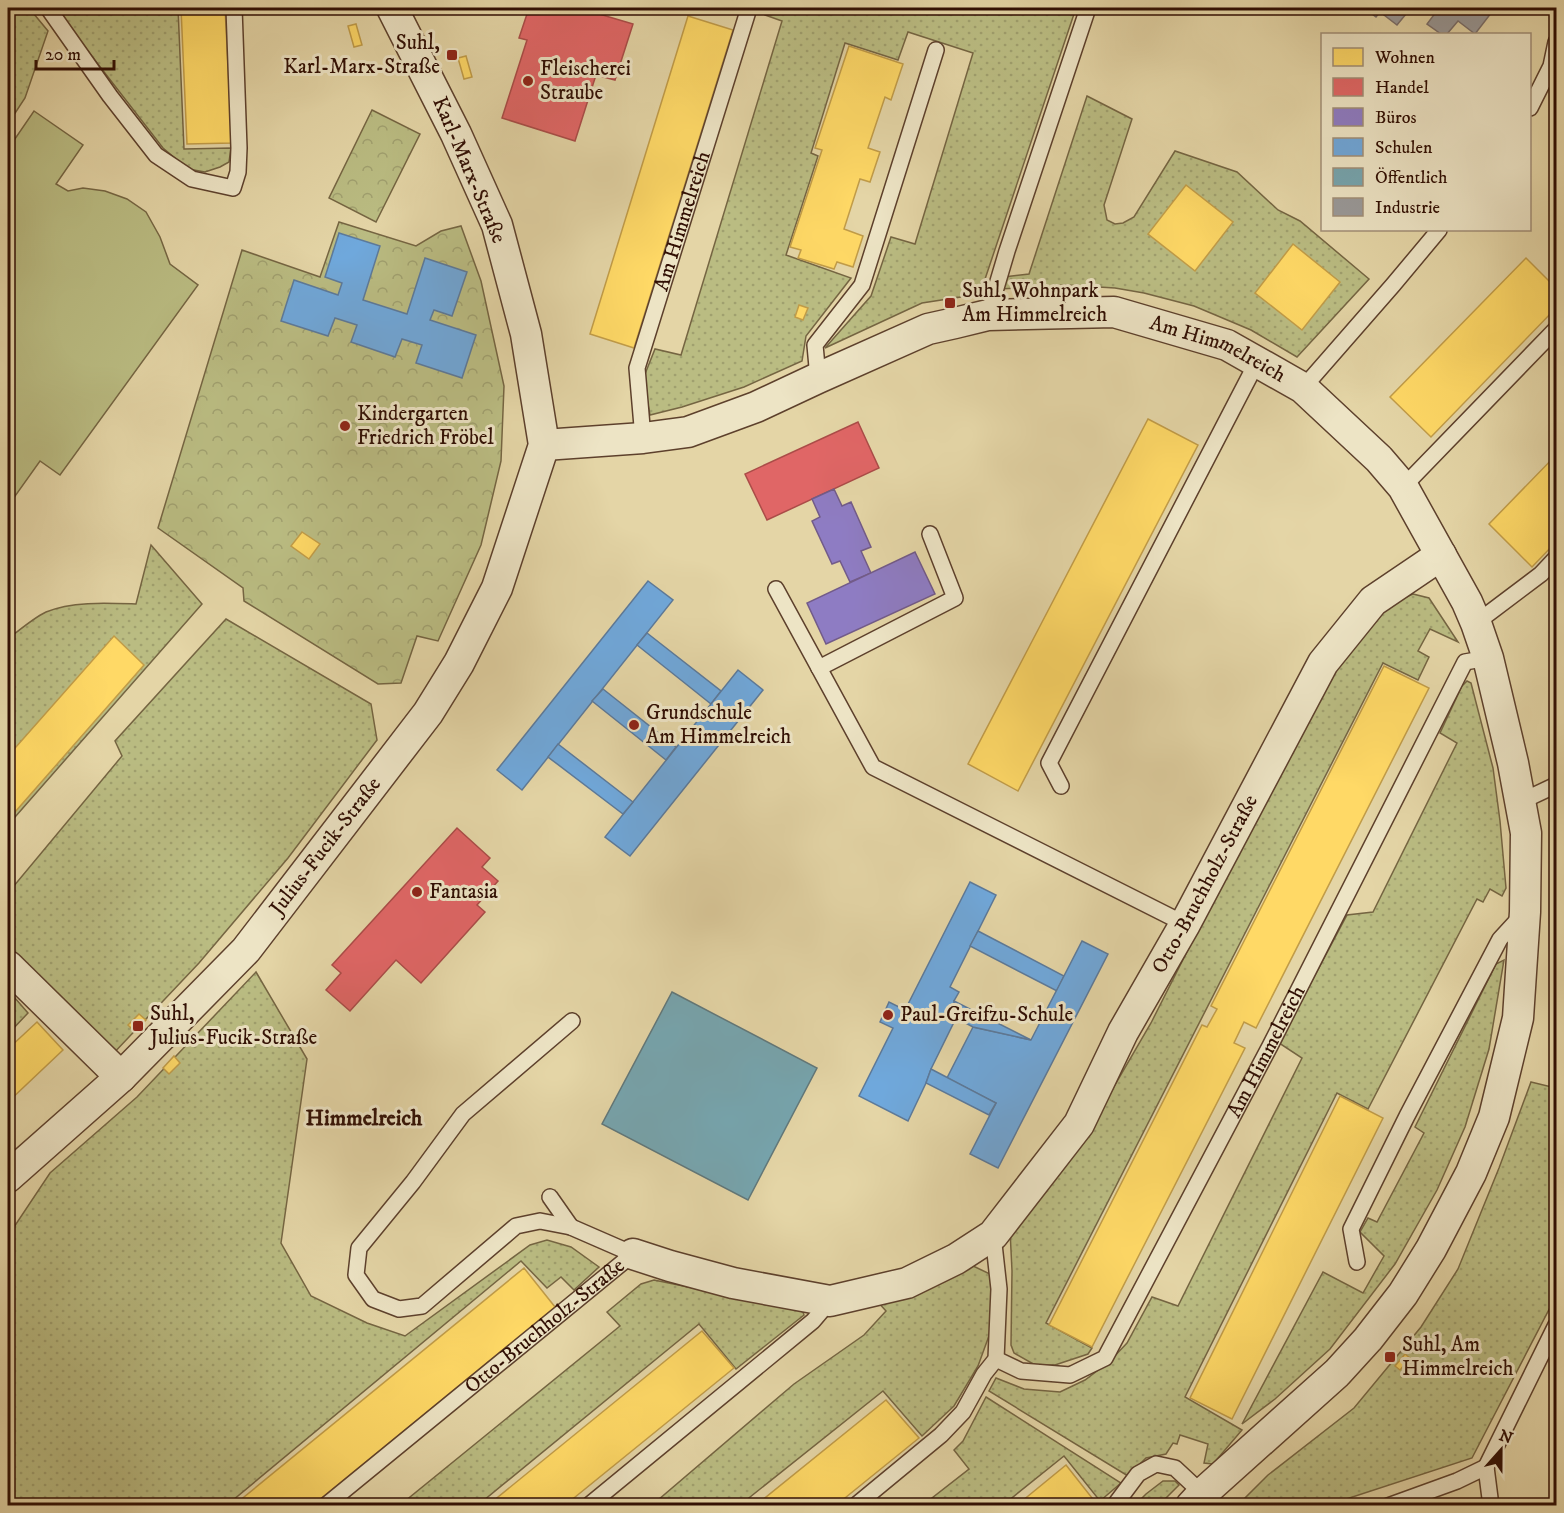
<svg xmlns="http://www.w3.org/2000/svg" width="1564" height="1513" viewBox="0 0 1564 1513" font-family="'IM FELL DW Pica',serif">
<defs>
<pattern id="grass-dots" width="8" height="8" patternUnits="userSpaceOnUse" patternTransform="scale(1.5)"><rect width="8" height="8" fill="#babc82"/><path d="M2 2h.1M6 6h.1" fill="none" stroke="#a0a06f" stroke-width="1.8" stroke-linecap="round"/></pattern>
<pattern id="park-crowns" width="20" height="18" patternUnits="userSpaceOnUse" patternTransform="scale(1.5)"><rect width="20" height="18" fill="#babc82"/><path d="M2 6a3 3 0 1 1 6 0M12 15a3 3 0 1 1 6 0" fill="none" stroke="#a0a06f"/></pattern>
</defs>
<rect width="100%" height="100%" fill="#e4d5a6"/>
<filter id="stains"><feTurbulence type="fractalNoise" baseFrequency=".00333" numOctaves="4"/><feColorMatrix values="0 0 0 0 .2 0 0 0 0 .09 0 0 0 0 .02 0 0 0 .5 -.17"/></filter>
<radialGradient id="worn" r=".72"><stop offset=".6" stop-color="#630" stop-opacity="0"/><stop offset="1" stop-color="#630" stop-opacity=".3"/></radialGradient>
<g fill="url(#grass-dots)" stroke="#756542" stroke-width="1.5">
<polygon points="8,8 29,8 48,31 25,98 8,124"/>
<polygon points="61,8 178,8 184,149 231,148 229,162 220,167 205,172 188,169 163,148 63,19"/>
<polygon points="767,8 1076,8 980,294 922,303 825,348 871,296 891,237 915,244 973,53 908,32 898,60 845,43 811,153 818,156 786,255 851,278 806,336 802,361 744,387 682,407 650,415 643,379 655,349 681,355 782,21 765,15"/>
<polygon points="1087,96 1132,119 1104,205 1107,220 1115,224 1123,223 1134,217 1175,151 1237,172 1278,210 1300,221 1369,279 1297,357 1251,330 1194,306 1144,293 1115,288 1066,285 1000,289 1004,277 1029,274"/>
<path d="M151 545 202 604 8 825V639C18 631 35 617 46 612 72 601 108 603 136 604Z"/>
<polygon points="1413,594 1429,598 1458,642 1430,629 1418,651 1429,657 1418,680 1383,663 1046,1323 1092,1348 1088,1354 1055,1365 1035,1365 1014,1353 1011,1345 1012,1271 1010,1230 1094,1121 1151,1023 1326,676 1374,619 1394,602"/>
<polygon points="226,619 371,704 377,740 288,858 199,963 111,1056 8,955 8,893 122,756 115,741"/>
<polygon points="1467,681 1471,683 1493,768 1500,821 1506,888 1502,896 1490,889 1483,902 1477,899 1368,1109 1337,1093 1185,1397 1242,1430 1213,1464 1204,1463 1208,1444 1180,1435 1177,1444 1173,1443 1166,1454 1146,1458 1128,1476 989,1391 996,1378 1024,1389 1060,1392 1085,1380 1110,1361 1127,1343 1152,1297 1178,1306 1302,1058 1279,1043 1347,915 1373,912 1457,743 1440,733 1462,686"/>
<polygon points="1504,960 1489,1049 1465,1127 1437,1190 1395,1264 1330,1349 1275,1399 1242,1424 1323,1272 1363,1293 1384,1256 1360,1232 1368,1218 1377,1222 1424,1133 1415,1127 1496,964"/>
<polygon points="256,972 307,1059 281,1243 311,1296 367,1323 405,1336 530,1245 547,1240 571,1247 599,1267 574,1290 561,1277 547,1288 521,1261 227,1505 8,1506 8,1236 50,1173 137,1097"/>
<polygon points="8,990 28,1013 8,1034"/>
<polygon points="1531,1082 1556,1088 1556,1296 1472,1458 1328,1505 1242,1506 1245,1498 1268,1475 1354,1408 1421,1327 1458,1269 1499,1168"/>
<polygon points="971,1265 992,1275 993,1306 990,1333 978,1366 954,1406 922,1436 883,1391 740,1505 651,1506 794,1384 864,1335 886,1311 877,1301"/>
<polygon points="654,1280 796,1309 803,1312 804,1315 736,1369 699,1324 478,1505 399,1506 620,1326 607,1312 641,1284"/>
<polygon points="986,1397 1121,1483 1100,1501 1064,1456 1003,1505 923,1505 969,1469 954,1450 963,1441"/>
<polygon points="1163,1481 1175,1481 1179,1485 1159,1505 1135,1505 1146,1494"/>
</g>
<g fill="url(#park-crowns)" stroke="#756542" stroke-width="1.5">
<polygon points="372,110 420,134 376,222 329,198"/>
<polygon points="339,222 416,246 441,231 461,226 481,281 504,386 501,461 481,545 438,641 417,636 401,683 378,684 244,601 243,588 158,528 242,250 320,277"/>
</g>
<polygon fill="#babc82" stroke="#756542" stroke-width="1.5" points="34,111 83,145 56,184 68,191 83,188 105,191 127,199 146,212 160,237 170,264 198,285 60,475 40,461 8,506 8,149"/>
<g fill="#ffd966" stroke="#c19c48" stroke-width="1.5">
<polygon points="181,8 225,8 232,143 187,144"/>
<polygon points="688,16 733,30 634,348 590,334"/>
<polygon points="356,24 362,45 354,47 348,26"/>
<polygon points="849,46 903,64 891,100 885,97 868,148 880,152 870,182 860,179 844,229 863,236 853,267 837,262 834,269 798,258 801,250 790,247 822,150 815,148"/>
<polygon points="466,56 472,77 464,79 458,58"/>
<polygon points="1186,185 1233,222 1195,271 1148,234"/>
<polygon points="1293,244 1340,282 1302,330 1255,293"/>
<polygon points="1526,258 1556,288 1556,308 1431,437 1390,397"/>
<polygon points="799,305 808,308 803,320 795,317"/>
<polygon points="1148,419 1198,445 1018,791 968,764"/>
<polygon points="1556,455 1556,542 1532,567 1489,524"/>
<polygon points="302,532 320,544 309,559 291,546"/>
<polygon points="114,636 144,665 8,820 8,756"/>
<polygon points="1384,666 1429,688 1256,1028 1244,1022 1234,1043 1245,1048 1092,1347 1049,1325 1202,1025 1207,1027 1217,1009 1211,1006"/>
<polygon points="139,1014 146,1020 134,1031 128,1025"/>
<polygon points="37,1022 63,1050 8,1102 8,1049"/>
<polygon points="174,1056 180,1063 169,1074 163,1068"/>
<polygon points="1340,1096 1383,1118 1232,1419 1190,1398"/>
<polygon points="524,1268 555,1307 312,1506 233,1506"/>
<polygon points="702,1331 734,1368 564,1506 487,1506"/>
<polygon points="1405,1354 1410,1358 1400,1370 1395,1366"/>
<polygon points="886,1400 919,1438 835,1506 755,1506"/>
<polygon points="1066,1465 1096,1503 1094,1506 1016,1506"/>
</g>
<g fill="#e06666" stroke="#ab4c48" stroke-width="1.5">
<polygon points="529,8 579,8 633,24 615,80 596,75 575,141 502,118 527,40 519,38"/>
<polygon points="858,422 879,468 767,520 745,474"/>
<polygon points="457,828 490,858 482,867 498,881 477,905 485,912 421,983 396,960 350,1011 326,990 341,973 332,965"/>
</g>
<g fill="#8e7cc3" stroke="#725b89" stroke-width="1.5">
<polygon points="834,489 842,506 851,502 871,547 861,551 871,573 850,582 840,561 832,564 812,521 820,517 812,499"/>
<polygon points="915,552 935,594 826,644 807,603"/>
</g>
<g fill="#6fa8dc" stroke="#5c7a9b" stroke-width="1.5">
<polygon points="339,233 380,246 363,300 407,314 425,258 467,272 452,316 434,310 430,320 476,335 462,378 416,363 422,345 402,339 395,357 351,342 357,325 335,318 328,336 281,321 294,280 338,295 342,283 325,277"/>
<polygon points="648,581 673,600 522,790 497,770"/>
<polygon points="647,633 721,691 711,704 637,645"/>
<polygon points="738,670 763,690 630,856 605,837"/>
<polygon points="603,689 676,747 666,760 592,701"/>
<polygon points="558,744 633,802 623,814 548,757"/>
<polygon points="970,882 996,895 950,987 959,992 954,1001 956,1018 931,1069 926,1083 908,1121 859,1096 893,1028 880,1022 889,1002 905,1010"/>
<polygon points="978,931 1064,976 1057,991 970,946"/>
<polygon points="1082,941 1108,954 998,1168 970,1154 996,1103 947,1078 973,1027 1031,1040"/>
<polygon points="954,1001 1031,1040 973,1027 956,1018"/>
<polygon points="931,1069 996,1103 989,1115 926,1083"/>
</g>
<polygon fill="#76a5af" stroke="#61787b" stroke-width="1.5" points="672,992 817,1068 748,1200 602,1124"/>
<g fill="#999" stroke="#7a6f6c" stroke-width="1.5">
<polygon points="1364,8 1411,8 1397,25 1380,12 1376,17"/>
<polygon points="1439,8 1495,8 1475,34 1458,21 1447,34 1441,34 1427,24"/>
</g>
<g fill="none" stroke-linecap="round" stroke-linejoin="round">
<g stroke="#5d402c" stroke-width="18">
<g id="service">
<polyline points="48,8 110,96 156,155 192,179 233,188 238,172 239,148 234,8"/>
<polyline points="1530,108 1551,66 1556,42"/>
<polyline points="988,315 1007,251 1088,8"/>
<polyline points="818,378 815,345 862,285 936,50"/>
<polyline points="1303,388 1393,285 1439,230"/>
<path id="s1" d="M643 438 637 368 749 8"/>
<polyline points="1403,487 1556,329"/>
<polyline points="776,589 873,767 1185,924"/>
<polyline points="1476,623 1541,574 1556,558"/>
<polyline points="819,668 955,598 930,534"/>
<polyline points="1061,786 1049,763 1257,362"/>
<polyline points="1520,802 1556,785"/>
<polyline points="550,1197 571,1227"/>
<polyline points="1357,1262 1351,1229 1407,1116 1500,939 1523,914"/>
<path id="s2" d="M996 1359 1021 1371 1070 1375 1105 1358 1270 1046 1465 662 1488 658"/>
<polyline points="1486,1467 1556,1325"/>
<path id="s3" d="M325 1506 633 1254 571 1227 540 1221 516 1226 422 1306 399 1309 373 1299 356 1275 359 1248 413 1182 463 1114 572 1021"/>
<polyline points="588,1506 813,1321 830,1301"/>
<polyline points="855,1506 941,1435 963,1412 984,1374 996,1359 999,1289 993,1235"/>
<polyline points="1114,1506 1138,1474 1156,1464 1175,1468 1205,1496"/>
<polyline points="1388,1506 1457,1481 1486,1467 1491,1506"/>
</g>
</g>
<g stroke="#5d402c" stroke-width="33">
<g id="minor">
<path id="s4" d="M544 445 643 438 688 432 756 407 818 378 928 329 955 323 988 315 1114 312 1227 345 1303 388 1379 459 1403 487 1467 602 1476 623 1488 658 1513 763 1526 833 1525 912 1518 1018 1494 1117 1471 1173 1431 1249 1403 1294 1368 1339 1337 1373 1203 1493 1191 1506"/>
<polyline points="8,966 121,1077"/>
<path id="s5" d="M8 1177 121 1077 246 950 428 713 459 663 497 588 544 445 526 334 497 225 456 134 392 8"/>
<path id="s6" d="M633 1254 670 1266 733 1283 830 1301 907 1283 956 1259 993 1235 1079 1124 1123 1032 1185 924 1323 663 1373 601 1441 555"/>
</g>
</g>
<use href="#service" stroke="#ede4c5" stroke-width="15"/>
<use href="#minor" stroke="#ede4c5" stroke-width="30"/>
</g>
<g fill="#8f2418" stroke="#ede4c5" stroke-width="2">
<rect x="446" y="49" width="12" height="12" rx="3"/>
<circle cx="528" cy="81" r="6"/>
<rect x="944" y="297" width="12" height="12" rx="3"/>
<circle cx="345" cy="426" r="6"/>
<circle cx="634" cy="725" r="6"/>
<circle cx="417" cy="892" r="6"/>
<circle cx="888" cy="1015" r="6"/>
<rect x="132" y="1020" width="12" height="12" rx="3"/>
<rect x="1384" y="1351" width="12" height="12" rx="3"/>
</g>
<g text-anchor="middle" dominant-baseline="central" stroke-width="6" stroke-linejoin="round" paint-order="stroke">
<g font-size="21" fill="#300e03" stroke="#ede4c5" text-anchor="start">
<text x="440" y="43" text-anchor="end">Suhl,<tspan x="440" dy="24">Karl-Marx-Straße</tspan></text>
<text x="540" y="69">Fleischerei<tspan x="540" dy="24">Straube</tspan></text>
<text x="962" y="291">Suhl, Wohnpark<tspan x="962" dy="24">Am Himmelreich</tspan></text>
<text x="357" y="414">Kindergarten<tspan x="357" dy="24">Friedrich Fröbel</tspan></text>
<text x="646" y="713">Grundschule<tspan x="646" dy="24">Am Himmelreich</tspan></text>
<text x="429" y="892">Fantasia</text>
<text x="150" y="1014">Suhl,<tspan x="150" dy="24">Julius-Fucik-Straße</tspan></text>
<text x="900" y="1015">Paul-Greifzu-Schule</text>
<text x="1402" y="1345">Suhl, Am<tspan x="1402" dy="24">Himmelreich</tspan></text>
</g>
<g font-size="21" fill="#300e03" stroke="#ede4c5">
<text transform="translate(469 170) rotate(67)">Karl-Marx-Straße</text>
<text stroke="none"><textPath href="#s1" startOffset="224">Am Himmelreich</textPath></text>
<text stroke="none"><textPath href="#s4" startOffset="704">Am Himmelreich</textPath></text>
<text stroke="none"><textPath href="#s5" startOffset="460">Julius-Fucik-Straße</textPath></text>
<text stroke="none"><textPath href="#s6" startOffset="792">Otto-Bruchholz-Straße</textPath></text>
<text stroke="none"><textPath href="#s2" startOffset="462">Am Himmelreich</textPath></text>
<text stroke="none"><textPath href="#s3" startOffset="284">Otto-Bruchholz-Straße</textPath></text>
</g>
<g font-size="22" font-weight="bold" fill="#300e03" stroke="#ede4c5">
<text x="364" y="1118">Himmelreich</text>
</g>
</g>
<rect width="1564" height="1513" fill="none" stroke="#e4d5a6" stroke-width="30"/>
<rect x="9" y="9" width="1546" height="1495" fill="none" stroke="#300e03" stroke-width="3"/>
<rect x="15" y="15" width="1534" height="1483" fill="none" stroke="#300e03" stroke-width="1.5"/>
<rect x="1321" y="33" width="210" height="198" fill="#ede4c5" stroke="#a18e77" stroke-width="1.5"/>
<rect x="1333" y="48" width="30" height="18" fill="#ffd966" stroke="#a18e77" stroke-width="1.5"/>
<text x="1375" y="63" font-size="18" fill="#300e03">Wohnen</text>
<rect x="1333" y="78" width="30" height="18" fill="#e06666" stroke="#a18e77" stroke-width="1.5"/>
<text x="1375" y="93" font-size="18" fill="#300e03">Handel</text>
<rect x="1333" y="108" width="30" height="18" fill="#8e7cc3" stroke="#a18e77" stroke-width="1.5"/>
<text x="1375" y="123" font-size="18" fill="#300e03">Büros</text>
<rect x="1333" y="138" width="30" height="18" fill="#6fa8dc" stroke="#a18e77" stroke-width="1.5"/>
<text x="1375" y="153" font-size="18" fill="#300e03">Schulen</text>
<rect x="1333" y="168" width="30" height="18" fill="#76a5af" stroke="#a18e77" stroke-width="1.5"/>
<text x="1375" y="183" font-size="18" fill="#300e03">Öffentlich</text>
<rect x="1333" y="198" width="30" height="18" fill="#999999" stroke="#a18e77" stroke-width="1.5"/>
<text x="1375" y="213" font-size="18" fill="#300e03">Industrie</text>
<g transform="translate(1501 1450) rotate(21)" stroke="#ede4c5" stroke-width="4.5" paint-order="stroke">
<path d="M0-4.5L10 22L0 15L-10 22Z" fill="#300e03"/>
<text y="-9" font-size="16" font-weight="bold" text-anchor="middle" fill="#300e03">N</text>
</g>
<path d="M36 60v9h78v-9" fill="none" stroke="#300e03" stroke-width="3"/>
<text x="45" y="60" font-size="18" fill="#300e03" stroke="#ede4c5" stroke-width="4.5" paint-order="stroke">20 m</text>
<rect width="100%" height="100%" filter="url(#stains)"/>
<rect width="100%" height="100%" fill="url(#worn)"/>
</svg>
